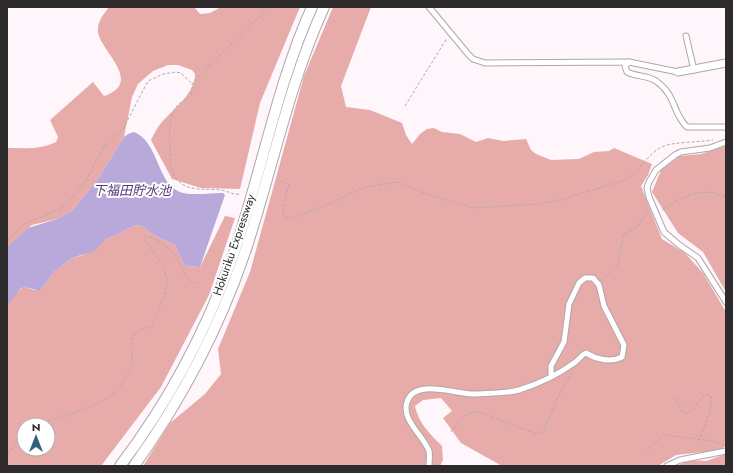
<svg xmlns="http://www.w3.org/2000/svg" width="733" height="473" viewBox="0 0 733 473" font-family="Jost,'Noto Sans JP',sans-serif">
<rect width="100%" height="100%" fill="#fef6fb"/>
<g fill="#e7aba9" fill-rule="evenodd">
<path d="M109 7H194L200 14 210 13 221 7H300L260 103 240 189 201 188 172 179 151 140C154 134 157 128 161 123 173 109 195 94 195 74L192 70 178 65H168L153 71 138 84 132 97 124 137 98 179 72 211 57 219 32 225 7 247V148C24 148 40 150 56 142L58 137 50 120 93 82 104 96C144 82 101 52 98 32 97 22 103 15 109 7Z"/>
<path d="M333 7H371L341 86 346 107 370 110 402 123 406 135 412 144 420 134 427 129 434 128 442 132 460 134 476 142 488 138 503 141 526 139 531 150 536 154 551 160 579 159 594 152 609 151 614 148 652 164 648 175 641 186 662 239 685 253 703 273 726 312V444L722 450 676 455 658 466H502L461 443 443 418 452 411 441 398 423 400 415 406C419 424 430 434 442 446L443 460 440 466H143L170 423 205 394 221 374 218 349 250 272 304 76Z"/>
<polygon points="726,146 726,292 703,252 678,233 652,192 661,170 680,156 701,154"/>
<path d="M225 216 235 218 209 295 161 387 101 466H7V306L15 294 23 287 35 290H41L54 272 72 258 83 255 105 240 136 225 142 226 152 234 175 245 185 266 200 267ZM24 425H48V449H24Z"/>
<polygon points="726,454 726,466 677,466 689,460 706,461"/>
</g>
<path fill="#b8a9da" d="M134 132C159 142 157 184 180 192 190 196 212 193 223 193L225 195 200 267 185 266 175 245 152 234 142 226 136 225 105 240 94 251 72 258 54 272 41 290C34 291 28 286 21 288L7 306V247L28 228 57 219 72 211 98 179 124 137 128 134Z"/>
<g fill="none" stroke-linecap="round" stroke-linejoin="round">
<g stroke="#aea6ab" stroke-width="7">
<g id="street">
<polyline points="429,7 468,54 473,59 485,63 629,62 678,72"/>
<polyline points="686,36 694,70"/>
<path d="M629 62 625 66 627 72C637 77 647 75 656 81 677 96 672 113 687 127H726"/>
<polyline points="726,142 710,148 681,152 675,155 656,170 649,182 647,188 649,197 664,232 678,244 698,258 726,302"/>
<path d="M429 466C429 461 430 455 429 451 423 435 401 420 407 402 414 378 455 394 474 394 488 393 506 394 519 390 538 384 559 374 574 363 579 360 581 355 586 353 596 359 610 363 622 357L624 345 604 306 599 285 593 278H585L579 283 569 304 564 342 551 366V375"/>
<polyline points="667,466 680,460 726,451"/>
</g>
</g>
<g stroke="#aea6ab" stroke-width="9">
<polyline id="secondary" points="678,72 726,63"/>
</g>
<g stroke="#aea6ab" stroke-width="12">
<g id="highway">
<path d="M120 466C171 399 210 324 237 244 263 165 278 83 312 7"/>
<path d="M134 466C182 399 221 325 247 246 273 166 289 84 324 7"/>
</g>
</g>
<g stroke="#b0aaae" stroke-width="1" stroke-dasharray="3 2" stroke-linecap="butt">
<polyline points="405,106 447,38"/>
<path d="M279 181 289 185 283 207 284 217 288 219 325 206 365 187 398 182 429 195 474 208 538 204 557 201 625 180C640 172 647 153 664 146 674 142 701 142 713 140"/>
<path d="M239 194C232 195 228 191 221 190 197 188 176 194 170 162 171 147 167 126 173 112 179 97 194 104 192 84 217 57 243 32 270 7"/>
<path d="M662 210C682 196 702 186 726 197"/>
<polyline points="7,240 25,224 51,213 64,206 73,197 88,177 105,145 123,129 148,81 163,74 176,72 181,73 192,84"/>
<polyline points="602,281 618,264 624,234 638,226 649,210"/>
<path d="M674 397 684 414C696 412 697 399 707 394L711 396V408L700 439"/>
<path d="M39 425C67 413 103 409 123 383 126 377 131 370 132 363 134 354 128 341 135 334 139 330 147 328 152 326L166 291 167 280 164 266 145 241V236C156 237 173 251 178 260 183 269 184 278 194 283L197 281"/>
<polyline points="451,432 465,415 477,411 537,434 544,432 556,401 572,372"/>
<polyline points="644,452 664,435 712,441 725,445"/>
<polyline points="7,454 24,434"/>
</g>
<use href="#street" stroke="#fff" stroke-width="5"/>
<use href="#secondary" stroke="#fff" stroke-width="7"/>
<use href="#highway" stroke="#fff" stroke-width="10"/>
</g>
<g text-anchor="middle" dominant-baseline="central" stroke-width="4" stroke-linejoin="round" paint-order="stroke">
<g font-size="12" fill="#2e2b2d" stroke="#fff">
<text transform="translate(234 245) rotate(-71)">Hokuriku Expressway</text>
</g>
<g font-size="13" font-style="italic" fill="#513a77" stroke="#fff">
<text x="132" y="190">下福田貯水池</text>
</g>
</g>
<rect width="733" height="473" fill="none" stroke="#2e2b2d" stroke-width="16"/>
<g transform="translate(36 437)"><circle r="19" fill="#ffffff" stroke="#abaaab"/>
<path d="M0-3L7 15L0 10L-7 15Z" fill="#2f5f7d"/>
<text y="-6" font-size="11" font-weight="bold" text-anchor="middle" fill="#2e2b2d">N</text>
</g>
</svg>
